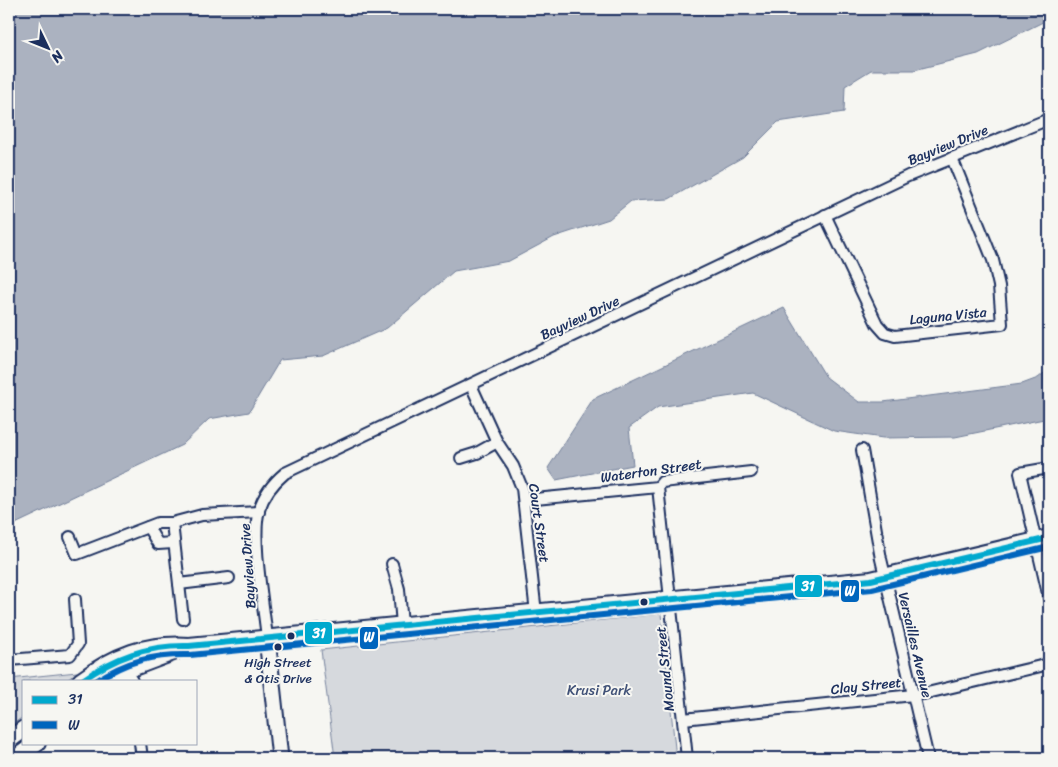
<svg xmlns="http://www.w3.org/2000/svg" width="1058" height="767" viewBox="0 0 1058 767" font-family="Sriracha,sans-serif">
<rect width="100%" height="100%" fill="#f6f6f2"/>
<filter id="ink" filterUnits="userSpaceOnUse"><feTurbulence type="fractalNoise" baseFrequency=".02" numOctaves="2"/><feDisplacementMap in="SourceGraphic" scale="10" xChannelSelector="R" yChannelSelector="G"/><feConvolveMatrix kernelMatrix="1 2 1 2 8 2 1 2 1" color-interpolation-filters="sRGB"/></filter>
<g filter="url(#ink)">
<g fill="#d6d9dd" stroke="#78849e">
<polygon points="661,614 676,758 335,758 321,650"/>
<polygon points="77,672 66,681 24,681 24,716 9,727 9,679"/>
</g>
<g fill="#abb2c0" stroke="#717e99">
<polygon points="9,9 1049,9 1049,19 978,54 914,70 871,70 845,86 844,112 778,122 743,157 669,199 631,201 609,219 554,237 509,261 454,271 387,328 323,356 280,360 249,412 209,419 182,445 9,527"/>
<polygon points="784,308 826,377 859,402 883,402 1022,384 1038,378 1049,369 1049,418 955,437 883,438 834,431 753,393 658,407 629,428 633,465 556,480 548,468 593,399"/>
</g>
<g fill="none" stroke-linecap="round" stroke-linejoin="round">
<g stroke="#1b2f5e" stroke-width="14">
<g id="street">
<polyline points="825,215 877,324 885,333 895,336 1002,324 999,286 993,260 952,158"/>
<polyline points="471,385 497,442 513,466 522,488 536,613"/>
<polyline points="862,450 881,559 928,758"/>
<polyline points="461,458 477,453 497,442"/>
<polyline points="1049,468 1020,473 1049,598"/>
<polyline points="658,487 687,758"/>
<polyline points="525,500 658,487 662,482 751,472"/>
<polyline points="172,523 183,619"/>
<polyline points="148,527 158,544 173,543"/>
<polyline points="70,537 77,554 158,523 172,523 202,515 259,512"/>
<polyline points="392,564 399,589 402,625"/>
<polyline points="179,584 229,578"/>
<path d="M267 638C264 608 251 537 259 510 264 494 273 483 285 473L908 176 1049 119"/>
<polyline points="9,660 70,655 78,644 75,599"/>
<polyline points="131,679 132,681"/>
<polyline points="683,719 923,694 1049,664"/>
<polyline points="140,743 142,758"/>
</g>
</g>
<g stroke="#1b2f5e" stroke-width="19">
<polyline id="secondary" points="267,638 280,758"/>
</g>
<g stroke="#1b2f5e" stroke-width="20">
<g id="primary">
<path d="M81 681C114 656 147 643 189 646L871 580 1049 538"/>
<polyline points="110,681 126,670 176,651"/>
<polyline points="9,740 24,729"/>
<polyline points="16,758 37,743"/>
</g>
</g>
<use href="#street" stroke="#f6f6f2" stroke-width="10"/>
<use href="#secondary" stroke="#f6f6f2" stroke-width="15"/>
<use href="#primary" stroke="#f6f6f2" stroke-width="16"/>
<g stroke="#f6f6f2" stroke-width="10">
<path id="bus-1" d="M81 681C115 657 148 645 189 646L871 580 1049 538"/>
</g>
<g stroke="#f6f6f2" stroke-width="10">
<path id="bus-2" d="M96 681C126 661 155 654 190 655L872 589 1049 547"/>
</g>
<use href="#bus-1" stroke="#00a9ce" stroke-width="6"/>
<use href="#bus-2" stroke="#0065bd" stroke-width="6"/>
</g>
</g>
<g fill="#1b2f5e" stroke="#f6f6f2" stroke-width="2">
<circle cx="644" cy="602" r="4.5"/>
<circle cx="291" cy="636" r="4.5"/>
<circle cx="278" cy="647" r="4.5"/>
</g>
<g text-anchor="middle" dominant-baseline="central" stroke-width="4" stroke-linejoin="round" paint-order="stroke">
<g font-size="13" fill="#1b2f5e" stroke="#f6f6f2">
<text x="278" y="662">High Street<tspan x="278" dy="16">&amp; Otis Drive</tspan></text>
</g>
<g font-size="14" fill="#1b2f5e" stroke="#f6f6f2">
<text transform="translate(948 145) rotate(-22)">Bayview Drive</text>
<text transform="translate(948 316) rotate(-6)">Laguna Vista</text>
<text transform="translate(580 318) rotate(-25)">Bayview Drive</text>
<text transform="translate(651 471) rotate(-8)">Waterton Street</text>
<text transform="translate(539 523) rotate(82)">Court Street</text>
<text transform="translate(248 566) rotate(-94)">Bayview Drive</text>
<text transform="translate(915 645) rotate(77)">Versailles Avenue</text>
<text transform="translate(665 669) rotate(-96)">Mound Street</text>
<text transform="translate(866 686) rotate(-6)">Clay Street</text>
</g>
<g font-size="14" fill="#405177" stroke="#f6f6f2">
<text x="599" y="690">Krusi Park</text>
</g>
</g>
<g stroke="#f6f6f2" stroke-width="2">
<rect x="794" y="574" width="29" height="24" rx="5" fill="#00a9ce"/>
<rect x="840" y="579" width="20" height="24" rx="5" fill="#0065bd"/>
<rect x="304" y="621" width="29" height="24" rx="5" fill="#00a9ce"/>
<rect x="359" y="626" width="20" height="24" rx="5" fill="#0065bd"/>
</g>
<g font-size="14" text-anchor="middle" font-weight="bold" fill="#fff">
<text x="808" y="591">31</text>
<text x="850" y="596">W</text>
<text x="319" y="638">31</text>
<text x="369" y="642">W</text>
</g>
<rect width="1058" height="767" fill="none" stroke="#f6f6f2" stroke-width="30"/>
<rect x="15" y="15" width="1028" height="737" fill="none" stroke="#1b2f5e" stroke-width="2" filter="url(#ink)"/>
<rect x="22" y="680" width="175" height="65" fill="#f6f6f2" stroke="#9ea6b7"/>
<rect x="32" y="696" width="25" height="8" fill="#00a9ce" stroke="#9ea6b7"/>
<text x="68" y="704" font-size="15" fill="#1b2f5e">31</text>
<rect x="32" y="721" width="25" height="8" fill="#0065bd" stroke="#9ea6b7"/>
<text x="68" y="730" font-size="15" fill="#1b2f5e">W</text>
<g transform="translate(48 48) rotate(133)" stroke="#f6f6f2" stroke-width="4" paint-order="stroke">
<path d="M0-4L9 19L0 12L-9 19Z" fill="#1b2f5e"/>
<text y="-8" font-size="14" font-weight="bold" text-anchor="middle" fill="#1b2f5e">N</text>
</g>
</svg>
